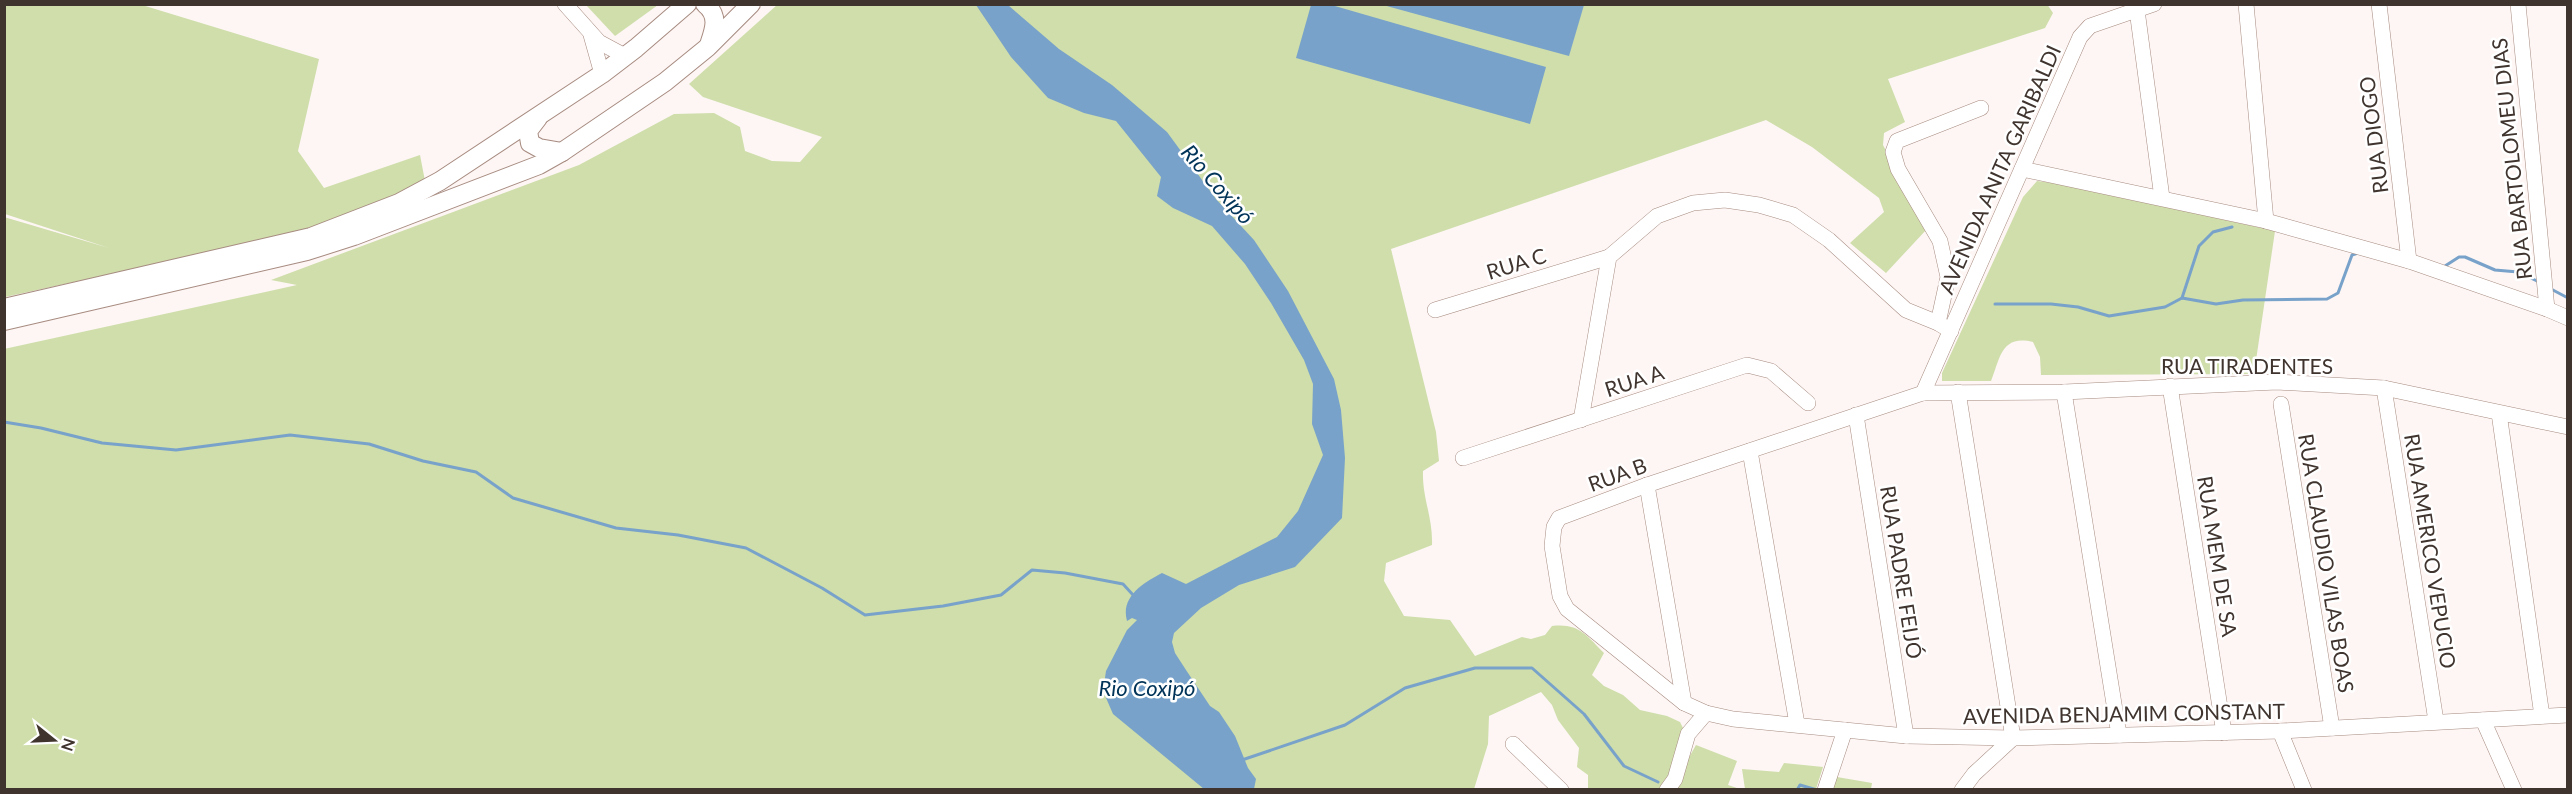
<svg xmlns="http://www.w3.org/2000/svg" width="2572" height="794" viewBox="0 0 2572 794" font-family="Lato,sans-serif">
<rect width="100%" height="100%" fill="#fdf6f4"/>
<g fill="#cfdeab">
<path d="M2047 4 2053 13 2045 28 1888 79 1905 122 1884 133 1883 145 1927 229 1886 273 1850 243 1884 212 1879 198 1812 147 1766 120 1391 249 1436 432 1439 461 1423 471C1422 498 1433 517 1432 545L1386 563 1384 581 1404 616 1450 620 1475 656 1522 637 1531 639 1545 635 1552 626C1579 623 1586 635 1604 653L1592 675 1604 686 1623 695 1640 710 1667 716 1680 722 1686 734 1679 775 1696 745 1737 761 1728 785 1740 789H1588V775L1577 767 1579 748 1558 720 1552 705 1541 692 1489 716 1488 744 1474 789H5L4 349 297 285 271 280 579 165 674 114 714 113 740 127 745 151 772 161 800 162 822 137 703 97 689 84 777 5Z"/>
<polygon points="5,5 142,5 319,59 298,151 324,188 420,155 425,181 326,227 5,297 4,217 109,248 5,214"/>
<polygon points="586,5 658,5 615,36"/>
<path d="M2037 181 2068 185 2275 231 2254 374 2041 375 2040 357 2033 342C2001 334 2000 359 1991 381H1942V373L2023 197Z"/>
<polygon points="1784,763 1823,767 1816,789 1745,789 1742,769 1779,772"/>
<polygon points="1831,776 1872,783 1871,789 1827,790"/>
</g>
<g fill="#78a2c9">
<polygon points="1328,4 1546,67 1530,124 1296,58 1311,5"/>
<path d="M976 5H1008L1059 49 1112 85 1167 132 1216 199 1254 240 1288 291 1334 379 1341 410 1345 458 1342 518 1295 567 1239 585 1201 608 1174 633 1172 642 1175 653 1186 670 1210 706 1219 712 1235 736 1248 768 1256 779 1254 789H1204L1113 714 1103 691 1106 671 1127 630 1137 620 1132 618 1127 621C1120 596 1145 582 1162 573L1186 584 1277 537 1298 511 1323 455 1312 424 1313 384 1304 360 1271 303 1245 264 1212 226 1173 208 1157 196 1161 177 1116 121 1084 113 1048 98 1011 57Z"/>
<polygon points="1383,5 1584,5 1569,56"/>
</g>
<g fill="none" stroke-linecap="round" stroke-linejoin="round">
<g stroke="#78a2c9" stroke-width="3">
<polyline points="2445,266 2459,257 2465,257 2495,270 2518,272 2537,281"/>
<polyline points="2551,289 2568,298"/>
<polyline points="2182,298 2199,246 2213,232 2232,227"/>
<polyline points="1995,304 2051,304 2078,307 2109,316 2165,307 2182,298 2216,304 2243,300 2327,299 2338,293 2352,255 2358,253"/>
<polyline points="4,422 41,428 102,443 176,450 290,435 369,444 423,461 476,472 513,498 616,528 678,535 746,548 822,588 865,615 943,606 1001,595 1032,570 1065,573 1123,584 1134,596"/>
<polyline points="1242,760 1345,725 1405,688 1475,668 1532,668 1584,714 1624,766 1658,782"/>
<polyline points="1797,790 1800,785 1817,790"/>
</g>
<g stroke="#a78b80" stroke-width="16">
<g id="minor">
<polyline points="565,4 599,42 625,56"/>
<polyline points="2246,4 2266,221"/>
<polyline points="2379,4 2409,261"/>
<polyline points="2518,4 2547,309"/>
<polyline points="2137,10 2162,198"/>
<polyline points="591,35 602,74"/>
<polyline points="2022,169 2266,221 2409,261 2547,309 2568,318"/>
<polyline points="1435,310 1609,257"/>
<polyline points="1938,323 1948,277 1940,241 1898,169 1893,152 1897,141 1981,108"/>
<polyline points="2170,386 2224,733"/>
<polyline points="2384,388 2436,721"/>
<polyline points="1958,392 2013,738"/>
<polyline points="2064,392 2119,735"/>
<polyline points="1923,393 2080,37 2090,26 2154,4"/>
<polyline points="2281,404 2332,728"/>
<polyline points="2499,413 2542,716"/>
<polyline points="1856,415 1906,736"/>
<polyline points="1581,420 1609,257 1657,216 1693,203 1725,200 1759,205 1793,215 1829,240 1906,310 1938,323 1951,331"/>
<polyline points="2568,427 2384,388 2277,382 2064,392 1923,393 1647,485 1559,518 1554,527 1552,546 1560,596 1567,609 1684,703 1706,713 1733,719 1906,736 2013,738 2280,731 2568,715"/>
<polyline points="1750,451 1797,724"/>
<polyline points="1463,458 1747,365 1771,371 1808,403"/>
<polyline points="1647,485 1684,703"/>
<polyline points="2483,720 2514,790"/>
<polyline points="2280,731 2304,790"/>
<polyline points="1513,744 1561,790"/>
<polyline points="1667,790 1675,779 1688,734 1706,713"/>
<polyline points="1825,790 1845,730"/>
<polyline points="1962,790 1974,774 2013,738"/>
</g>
</g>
<g stroke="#a78b80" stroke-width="20">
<g id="major">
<path d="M705 4C720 16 714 30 709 45"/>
<polyline points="538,118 528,131 530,143 539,148 562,152"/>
<polyline points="4,308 311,237 399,203 440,181 602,74 636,48 687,4"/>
<polyline points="4,321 307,251 354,236 539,165 562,152 665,82 708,47 751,4"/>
</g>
</g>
<use href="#minor" stroke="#fff" stroke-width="15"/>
<use href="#major" stroke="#fff" stroke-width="18"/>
</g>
<g text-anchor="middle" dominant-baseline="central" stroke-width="5" stroke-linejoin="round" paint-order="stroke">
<g font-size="21" fill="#40342f" stroke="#fff">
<text transform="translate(2373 135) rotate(-97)">RUA DIOGO</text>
<text transform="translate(2511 159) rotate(-96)">RUA BARTOLOMEU DIAS</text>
<text transform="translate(1999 169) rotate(-66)">AVENIDA ANITA GARIBALDI</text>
<text transform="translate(1516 263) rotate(-17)">RUA C</text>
<text x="2247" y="365">RUA TIRADENTES</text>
<text transform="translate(1634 380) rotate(-18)">RUA A</text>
<text transform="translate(1617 474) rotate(-20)">RUA B</text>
<text transform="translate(2431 551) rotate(81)">RUA AMERICO VEPUCIO</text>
<text transform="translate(2218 556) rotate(81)">RUA MEM DE SA</text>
<text transform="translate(2327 563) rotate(81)">RUA CLAUDIO VILAS BOAS</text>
<text transform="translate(1902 572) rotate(81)">RUA PADRE FEIJÓ</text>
<text transform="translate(2124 713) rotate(-1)">AVENIDA BENJAMIM CONSTANT</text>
</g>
<g font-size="22" font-style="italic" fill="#003358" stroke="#fff">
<text transform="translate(1218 184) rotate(49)">Rio Coxipó</text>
<text x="1147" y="687">Rio Coxipó</text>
</g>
</g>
<rect width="2572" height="794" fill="none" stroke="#40342f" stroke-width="12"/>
<g transform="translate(54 740) rotate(108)" stroke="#ffffff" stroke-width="4.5" paint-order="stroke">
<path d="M0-4.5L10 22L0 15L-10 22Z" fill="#40342f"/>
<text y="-9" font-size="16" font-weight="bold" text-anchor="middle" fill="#40342f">N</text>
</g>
</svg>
